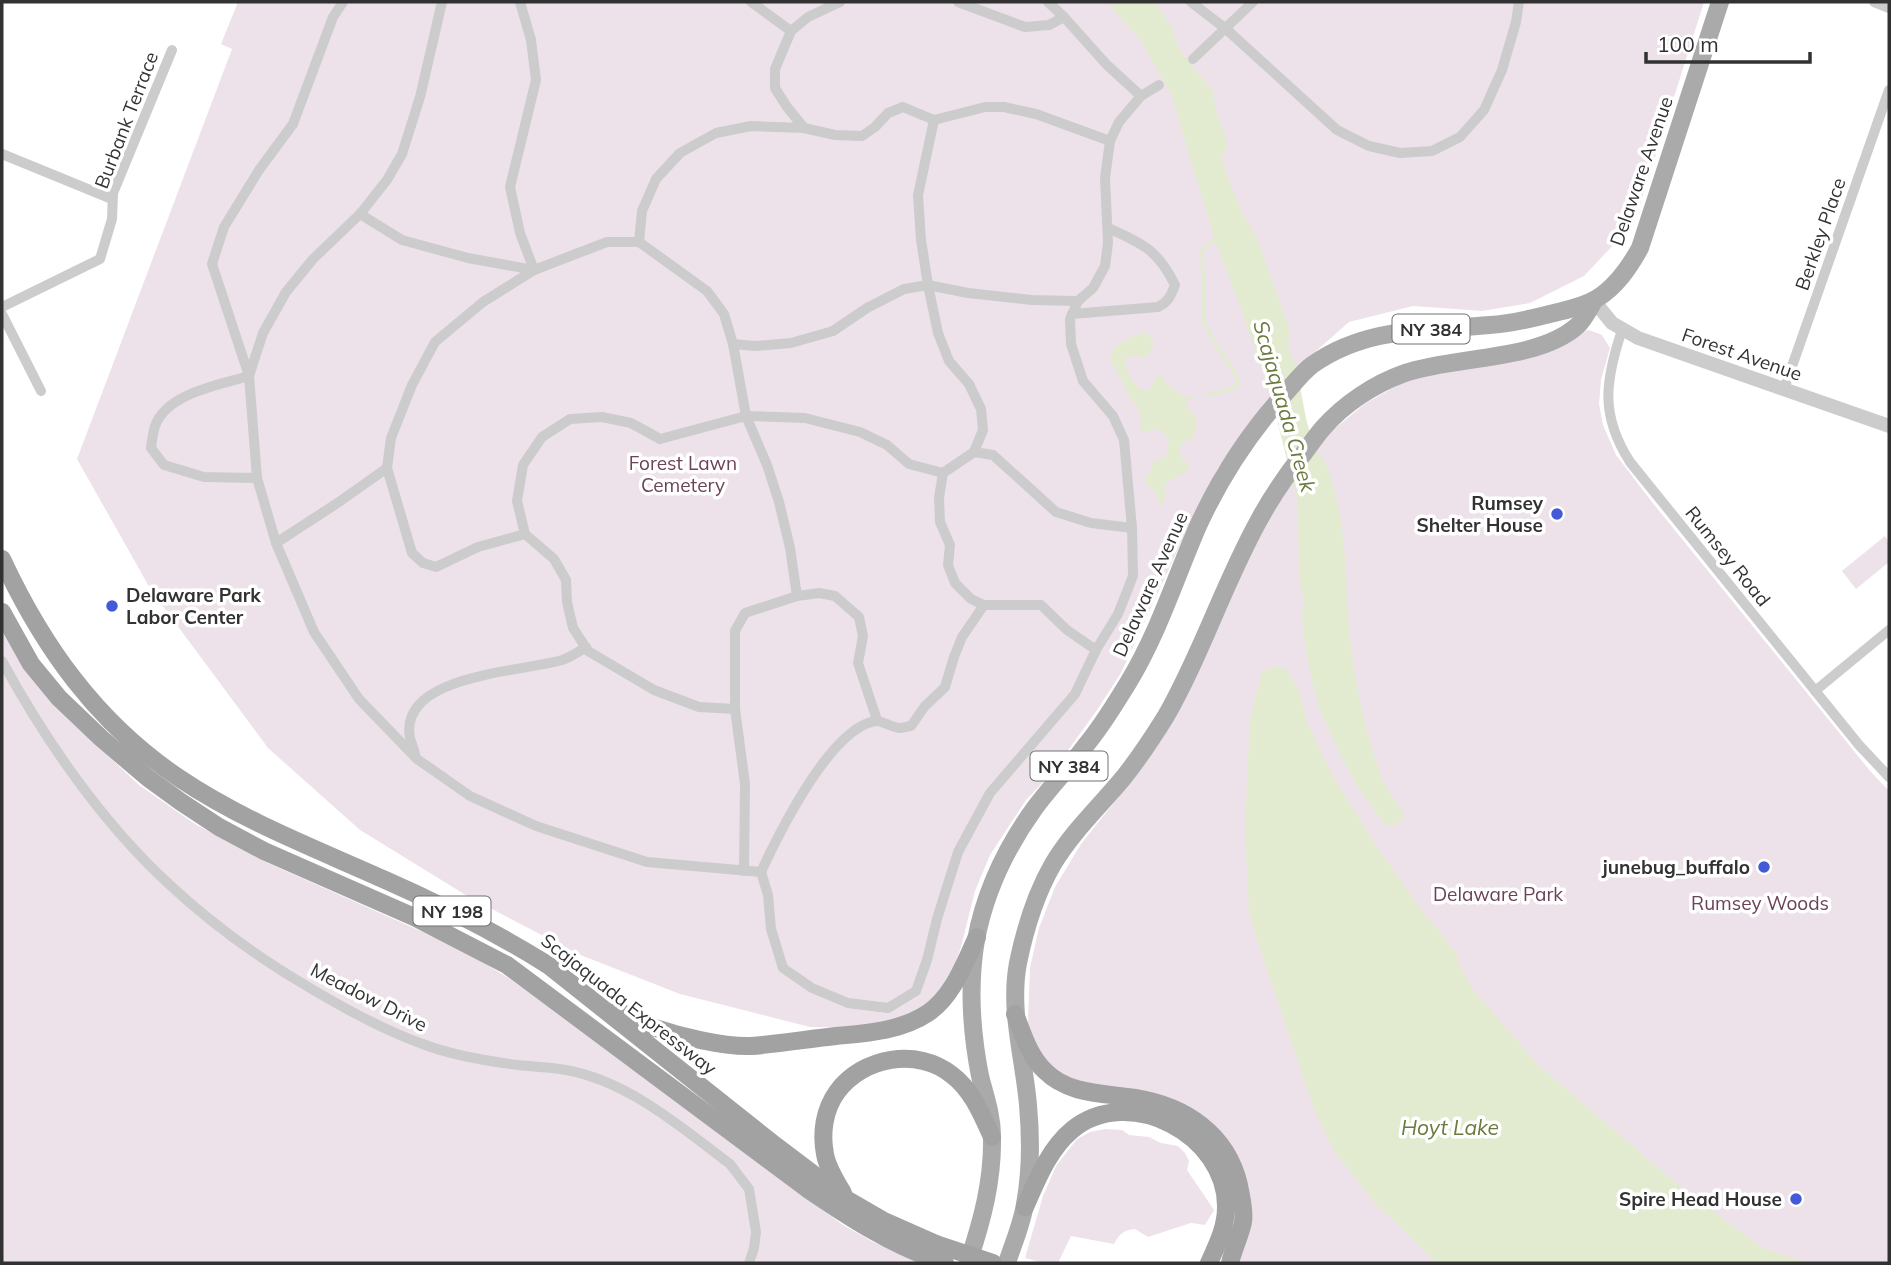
<svg xmlns="http://www.w3.org/2000/svg" width="1891" height="1265" viewBox="0 0 1891 1265" font-family="Mulish,sans-serif">
<rect width="100%" height="100%" fill="#fff"/>
<g fill="#ede2e9">
<polygon points="238,2 1704,2 1640,205 1618,240 1584,276 1530,303 1482,311 1413,306 1349,322 1298,367 1264,403 1218,468 1198,506 1121,673 1097,710 1051,774 1026,800 990,855 975,891 961,947 955,964 938,994 919,1009 897,1019 851,1027 810,1027 680,994 578,954 469,897 360,830 268,748 151,590 77,459 232,49 221,44"/>
<polygon points="1589,330 1602,335 1610,348 1601,380 1599,404 1603,425 1616,455 1652,502 1871,772 1889,791 1889,1263 1235,1263 1244,1227 1230,1149 1071,1085 1035,1052 1030,1035 1028,1022 1030,968 1039,928 1055,887 1081,844 1132,780 1174,719 1193,683 1248,557 1278,502 1325,439 1334,429 1366,403 1407,380"/>
<polygon points="1885,536 1889,542 1889,562 1856,589 1842,571"/>
<polygon points="2,625 86,735 139,785 195,824 268,863 463,950 510,979 542,1002 843,1225 875,1243 935,1263 2,1263"/>
<path d="M1105 1129 1122 1130 1129 1135 1149 1137 1161 1143 1178 1146 1185 1153 1189 1161 1187 1170 1214 1210 1205 1225 1191 1223 1148 1237 1135 1229C1124 1230 1119 1234 1114 1244L1071 1236 1058 1263H1043L1025 1258 1043 1196 1056 1166 1077 1139 1090 1132Z"/>
</g>
<g fill="#e2ebd0">
<path d="M1107 2H1153L1161 11 1173 31 1180 51 1213 91 1216 110 1228 144 1222 158 1225 169 1242 213 1257 238 1290 330C1286 340 1291 358 1297 367 1302 395 1305 424 1316 450 1320 460 1316 450 1322 458 1329 467 1332 483 1335 493 1350 548 1344 607 1353 662 1359 701 1369 745 1383 781 1389 794 1400 804 1405 817L1395 825H1385L1358 787 1340 754 1320 710 1312 682 1303 634 1302 612 1304 604 1299 576 1298 504 1271 396 1242 311 1215 240 1171 94 1142 42Z"/>
<path d="M1146 332 1154 344 1152 349 1144 359C1138 354 1133 354 1126 358 1124 370 1134 388 1146 391L1151 388 1156 376H1161L1164 378 1166 383 1184 396 1188 409 1194 413 1197 425 1192 440H1185L1180 447V456L1188 464V470C1182 478 1169 476 1165 486 1164 492 1165 498 1164 504H1160L1156 493 1145 483 1144 479 1151 471 1153 461 1166 457 1169 441 1163 431 1156 429 1142 433C1139 426 1142 418 1139 411 1137 405 1132 401 1129 396 1123 384 1118 372 1110 360 1111 356 1111 352 1114 348 1118 343 1139 333 1146 332Z"/>
<polygon points="1276,666 1287,670 1298,689 1307,722 1330,771 1378,849 1426,916 1445,938 1451,948 1456,951 1458,963 1474,991 1538,1065 1676,1183 1762,1248 1808,1263 1435,1263 1403,1229 1378,1207 1334,1151 1314,1109 1257,940 1249,911 1245,829 1250,719 1262,672"/>
</g>
<g fill="none" stroke-linecap="round" stroke-linejoin="round">
<g stroke="#e2ebd0" stroke-width="3.5">
<path d="M1207 395C1219 390 1225 394 1237 385V376L1215 344 1203 320 1204 289 1202 253 1203 248 1215 240"/>
<polyline points="1184,399 1192,398"/>
</g>
<g stroke="#ccc" stroke-width="10">
<polyline points="442,2 420,97 402,154 387,180 360,214 313,259 286,292 263,333 249,376 257,478 276,543 314,632 359,699 417,759 470,796 536,826 647,862 761,872 768,895 771,929 783,968 812,988 848,1003 888,1008 916,991 927,960 937,919 958,852 990,793 1075,694 1096,650 1118,614 1133,576 1132,528 1124,440 1113,416 1083,381 1071,344 1070,319 1078,301 1093,288 1105,266 1108,243 1105,178 1110,141 1119,122 1141,96 1159,85"/>
<polyline points="520,2 531,40 536,80 510,187 520,233 534,270"/>
<polyline points="751,2 791,31"/>
<polyline points="958,2 1025,27 1049,25 1064,17"/>
<polyline points="1048,2 1064,17 1107,65 1141,96"/>
<polyline points="1191,2 1226,29 1337,130 1369,146 1400,153 1432,151 1460,137 1484,110 1502,70 1516,22 1519,2"/>
<polyline points="1874,2 1889,8"/>
<polyline points="1193,59 1253,2"/>
<polyline points="934,120 918,195 921,240 928,285 938,333 949,361 969,384 981,409 983,430 974,452"/>
<polyline points="804,128 787,107 775,88 775,69 791,31 808,17 840,2"/>
<polyline points="2,154 112,199"/>
<polyline points="360,214 402,240 468,258 534,270"/>
<polyline points="639,242 642,211 656,179 680,153 716,133 751,126 804,128 835,135 862,136 875,127 888,113 903,107 934,120 985,107 1004,107 1036,114 1110,141"/>
<polyline points="2,307 100,259 112,219 113,193 172,50"/>
<polyline points="2,314 41,391"/>
<path d="M1072 314 1158 307C1168 302 1171 296 1175 285 1158 250 1142 243 1108 228"/>
<path d="M1622 330C1605 381 1600 415 1630 462L1859 745 1889 777"/>
<polyline points="733,344 755,346 791,343 833,331 867,308 904,289 928,285 968,293 1032,300 1078,301"/>
<polyline points="1784,389 1889,90"/>
<path d="M257 478 204 477 164 465 151 448C152 441 153 432 155 426 167 393 219 385 249 376L212 264 224 227 259 170 293 124 333 17 343 2"/>
<polyline points="525,534 478,547 436,567 423,563 412,553 387,468 391,438 412,385 435,342 483,302 534,270 607,242 639,242 707,291 724,314 733,344 746,416 767,465 779,502 790,548 797,596"/>
<polyline points="276,543 339,502 387,468"/>
<polyline points="1096,650 1067,630 1041,605 984,605 971,599 955,583 948,565 950,545 940,522 939,498 943,473 974,452 993,455 1056,512 1091,523 1132,528"/>
<path d="M2 661C45 740 103 824 170 885 214 926 263 961 315 991 349 1011 384 1030 420 1043 450 1055 486 1061 518 1065 534 1067 550 1067 566 1070 628 1081 681 1127 730 1164L749 1189 756 1232 754 1248 749 1263"/>
<polyline points="1815,691 1889,630"/>
<polyline points="735,709 699,707 654,690 588,651 573,628 567,602 566,580 554,559 525,534 517,501 523,465 542,437 570,419 602,417 631,423 660,439 746,416 805,418 860,432 887,445 909,464 943,473"/>
<path d="M415 754C414 749 411 743 410 738 398 674 523 672 562 660 571 657 578 652 586 647"/>
<polyline points="744,871 745,784 735,709 735,631 745,613 797,596 819,593 835,596 859,617 863,636 858,663 877,720"/>
<path d="M761 872C779 833 830 729 875 721 883 720 891 728 900 728 904 728 907 726 911 726L925 706 945 687 954 657 962 637 984 605"/>
</g>
<polyline stroke="#ccc" stroke-width="14" points="1594,301 1612,323 1638,338 1889,426"/>
<g stroke="#aaa" stroke-width="18">
<path d="M968 1263C982 1221 993 1181 992 1136 992 1115 985 1096 980 1076 971 1030 968 986 976 940 985 892 1006 848 1034 809 1050 787 1070 767 1086 745 1102 726 1115 704 1128 683 1158 634 1175 579 1198 526 1219 480 1246 438 1279 400 1290 389 1300 374 1312 365 1367 326 1427 331 1490 325 1511 324 1530 319 1550 314 1565 310 1583 307 1596 299 1616 287 1629 268 1640 248L1720 2"/>
<path d="M1007 1263C1013 1244 1022 1224 1025 1204 1031 1172 1031 1138 1028 1105 1024 1058 1009 1011 1018 963 1025 929 1035 895 1053 864 1072 832 1100 806 1124 777 1139 758 1153 737 1166 716 1202 653 1224 583 1259 520 1272 496 1287 474 1304 453 1310 445 1316 436 1323 428 1344 404 1374 384 1405 373 1454 356 1538 361 1577 326 1584 320 1589 309 1594 301"/>
</g>
<g stroke="#a2a2a2" stroke-width="18">
<path d="M2 559C43 647 97 723 179 778 243 821 314 848 383 879 440 904 495 932 548 965L776 1146 846 1199 884 1221 936 1244"/>
<path d="M2 612 31 664 59 698 101 738 148 778 181 802 219 827 264 851 414 917 507 965 809 1190C853 1220 895 1247 945 1263"/>
<path d="M618 1011C629 1016 640 1023 652 1027 679 1036 723 1047 751 1046 779 1044 808 1039 836 1036 867 1033 901 1031 928 1013 953 996 964 964 977 937"/>
<path d="M1015 1014C1023 1034 1029 1056 1045 1071 1069 1095 1104 1093 1135 1098 1185 1106 1227 1134 1239 1185 1241 1197 1245 1210 1243 1222 1240 1236 1233 1250 1230 1263"/>
<path d="M843 1193C836 1181 827 1167 825 1154 821 1133 824 1110 837 1092 862 1057 918 1047 952 1075 972 1090 982 1115 992 1137"/>
<path d="M1025 1207C1037 1180 1049 1149 1072 1130 1129 1083 1227 1135 1226 1207 1226 1228 1217 1245 1209 1263"/>
</g>
<polyline stroke="#a2a2a2" stroke-width="18" points="936,1244 993,1263"/>
</g>
<g fill="#445ad9" stroke="#fff" stroke-width="2.5">
<circle cx="1557" cy="514" r="7"/>
<circle cx="112" cy="606" r="7"/>
<circle cx="1764" cy="867" r="7"/>
<circle cx="1796" cy="1199" r="7"/>
</g>
<g text-anchor="middle" dominant-baseline="central" stroke-width="7" stroke-linejoin="round" paint-order="stroke">
<g fill="#fff" stroke="#707070" stroke-width="2">
<rect x="1392.5" y="314.5" width="77" height="29" rx="5"/>
<rect x="1030.5" y="751.5" width="77" height="29" rx="5"/>
<rect x="413.5" y="896.5" width="77" height="29" rx="5"/>
</g>
<g font-size="18" font-weight="bold" fill="#323232">
<text x="1431" y="329">NY 384</text>
<text x="1069" y="766">NY 384</text>
<text x="452" y="911">NY 198</text>
</g>
<g font-size="19" fill="#323232" stroke="#fff">
<text transform="translate(126 120) rotate(-69)">Burbank Terrace</text>
<text transform="translate(1641 171) rotate(-71)">Delaware Avenue</text>
<text transform="translate(1820 234) rotate(-71)">Berkley Place</text>
<text transform="translate(1742 354) rotate(19)">Forest Avenue</text>
<text transform="translate(1728 556) rotate(51)">Rumsey Road</text>
<text transform="translate(1150 584) rotate(-66)">Delaware Avenue</text>
<text transform="translate(369 997) rotate(27)">Meadow Drive</text>
<text transform="translate(629 1004) rotate(38)">Scajaquada Expressway</text>
</g>
<g font-size="19" fill="#6b4258" stroke="#fff">
<text x="683" y="463">Forest Lawn<tspan x="683" dy="22">Cemetery</tspan></text>
<text x="1498" y="894">Delaware Park</text>
<text x="1760" y="903">Rumsey Woods</text>
</g>
<g font-size="19" font-weight="bold" fill="#323232" stroke="#fff" text-anchor="end">
<text x="1543" y="503">Rumsey<tspan x="1543" dy="22">Shelter House</tspan></text>
<text x="126" y="595" text-anchor="start">Delaware Park<tspan x="126" dy="22">Labor Center</tspan></text>
<text x="1750" y="867">junebug_buffalo</text>
<text x="1782" y="1199">Spire Head House</text>
</g>
<g font-size="21" font-style="italic" fill="#697c3d" stroke="#fff">
<text transform="translate(1285 406) rotate(74)">Scajaquada Creek</text>
<text x="1450" y="1127">Hoyt Lake</text>
</g>
</g>
<rect width="1891" height="1265" fill="none" stroke="#323232" stroke-width="7"/>
<path d="M1646 52v10h164v-10" fill="none" stroke="#323232" stroke-width="3.5"/>
<text x="1657" y="52" font-size="21" fill="#323232" stroke="#ffffff" stroke-width="5" paint-order="stroke">100 m</text>
</svg>
